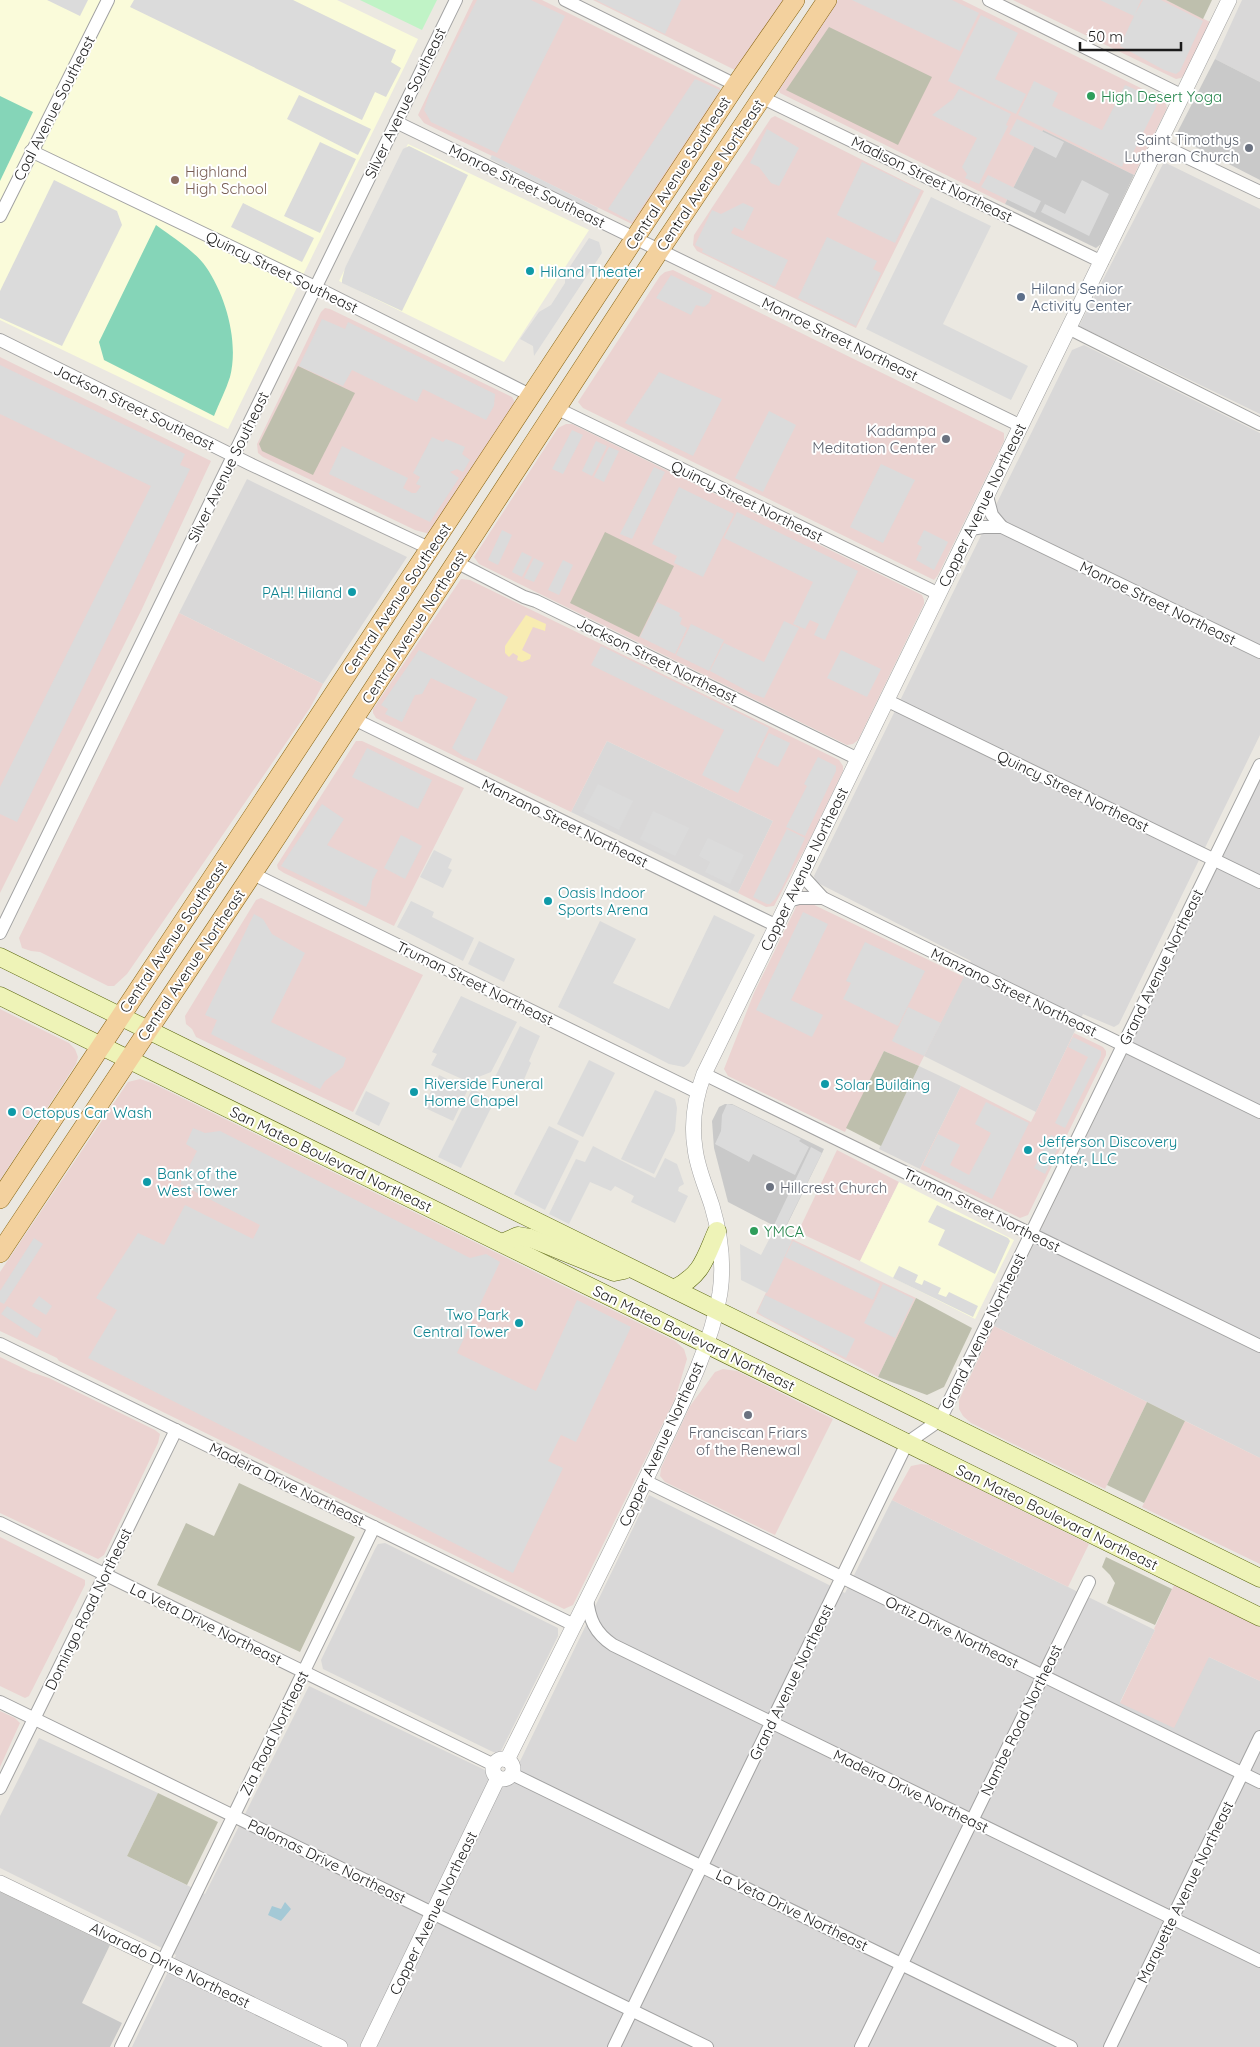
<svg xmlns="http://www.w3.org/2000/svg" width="1260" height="2047" viewBox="0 0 1260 2047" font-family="Quicksand,sans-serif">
<rect width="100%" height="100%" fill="#ebe8e1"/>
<g fill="#d9d8d8">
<polygon points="1242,0 1260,0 1260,82 1215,59"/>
<polygon points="1164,162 1260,209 1260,414 1079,326"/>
<polygon points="1084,345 1260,433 1260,735 1119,1024 1114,1027 1083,1014 1036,1112 924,1056 971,961 816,882 814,876 1072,350"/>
<polygon points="247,479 407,557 323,684 179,613"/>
<polygon points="607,741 773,821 738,893 571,812"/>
<polygon points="1260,780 1260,1458 994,1326"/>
<polygon points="919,1066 961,1086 920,1169 879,1149"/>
<polygon points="649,1495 845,1593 892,1500 1155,1630 1120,1702 1209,1657 1260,1681 1260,2047 132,2047 176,1955 0,1868 0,1816 39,1738 158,1793 127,1856 205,1894 309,1686 485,1770 509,1784"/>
<polygon points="385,1543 558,1628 558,1636 501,1751 496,1753 491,1751 323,1669 321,1660 375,1549 378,1544"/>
</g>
<g fill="#ebd3d1">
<polygon points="473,0 542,0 720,88 722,96 634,225 424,123 418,115"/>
<polygon points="593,0 786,0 737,71"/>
<polygon points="838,0 962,0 1165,100 1167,108 1134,175 1043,130 1005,204 780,93 779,90"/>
<polygon points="1013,0 1166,0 1210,22 1185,74 1181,78 1176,79"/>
<polygon points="775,116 924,191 856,328 697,251 693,245 694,235 771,118"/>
<polygon points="673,270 1004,433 1004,441 938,575 934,580 583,408 578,402 660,276 665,272"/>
<polygon points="325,308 330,309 512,397 515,402 515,405 430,534 415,530 263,457 258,453 257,444 321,312"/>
<polygon points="0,357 211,461 141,611 0,893"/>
<polygon points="566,424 572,424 922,595 924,600 924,604 858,740 853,744 847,745 479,564 474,557 558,428"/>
<polygon points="461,579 470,580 839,760 843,766 843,771 810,839 774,906 766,907 738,893 773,821 607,741 571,812 376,718 373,713 373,709"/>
<polygon points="179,613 323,684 310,708 127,974 114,986 108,986 40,952 31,951 22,948 19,938"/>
<polygon points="356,741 362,741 464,788 394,926 284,873 278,869 277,865"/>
<polygon points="261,898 423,975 353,1112 196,1037 192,1029 186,1024 185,1016 256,900"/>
<polygon points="802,901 808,902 964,977 919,1066 884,1051 845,1132 728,1076 724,1069 754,993 797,905"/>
<polygon points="0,1009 69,1043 75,1049 78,1057 76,1064 0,1180"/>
<polygon points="1074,1033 1103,1047 1106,1051 1106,1055 1028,1215 1020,1218 920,1169 961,1086 1031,1122"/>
<polygon points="140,1079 152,1083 675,1341 684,1349 687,1359 675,1399 573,1605 564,1609 59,1361 57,1358 0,1331 0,1272 128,1082"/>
<polygon points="837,1150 899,1182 860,1261 798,1232"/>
<polygon points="792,1239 916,1298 878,1377 756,1313"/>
<polygon points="994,1326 1147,1402 1105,1489 971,1423 963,1416 959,1409 959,1400"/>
<polygon points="0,1357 31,1372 49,1378 155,1430 160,1434 158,1443 104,1555 98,1559 0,1513"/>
<polygon points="723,1369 737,1371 833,1419 775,1535 665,1482 660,1476 661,1468 690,1406 715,1372"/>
<polygon points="1185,1421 1260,1458 1260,1564 1142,1507"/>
<polygon points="921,1464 930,1465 1089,1544 1068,1587 892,1500 911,1466"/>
<polygon points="0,1537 85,1580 85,1585 29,1696 25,1698 0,1686"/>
<polygon points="1174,1585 1260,1627 1260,1681 1209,1657 1174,1728 1120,1703 1155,1630 1154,1629"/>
<polygon points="0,1711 15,1718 20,1723 0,1767"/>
</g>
<g fill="#fafbda">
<polygon points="0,0 337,0 418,39 228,429 0,320"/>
<polygon points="408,144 589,230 504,362 339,281"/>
<polygon points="899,1182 1014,1240 975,1319 860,1261"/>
</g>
<g fill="#c9c9c9">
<polygon points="1215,59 1260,82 1260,180 1178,138 1177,133"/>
<polygon points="1043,130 1134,175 1101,244 1096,248 1005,204"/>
<polygon points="725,1104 732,1104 824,1149 784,1231 728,1202 714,1148 712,1121 719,1107"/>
<polygon points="0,1892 110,1945 82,2003 122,2023 110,2047 0,2047"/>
</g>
<g fill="#bebfad">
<polygon points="1166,0 1212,0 1203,19"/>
<polygon points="829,27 932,77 898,145 786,90"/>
<polygon points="298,366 355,393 313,475 262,451 259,444"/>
<polygon points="605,532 674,566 639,637 570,603"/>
<polygon points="884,1051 919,1066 881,1146 846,1128"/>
<polygon points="916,1298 972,1328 944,1387 927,1395 878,1377"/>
<polygon points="1147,1402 1185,1421 1144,1503 1107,1485"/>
<polygon points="239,1483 355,1537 300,1652 157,1585 186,1523 214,1536"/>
<polygon points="1106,1557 1172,1589 1155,1625 1107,1603 1115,1583 1110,1575 1102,1567"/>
<polygon points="158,1793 218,1822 187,1885 127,1856"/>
</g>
<polygon fill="#f8ecb2" points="526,615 546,624 545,631 533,627 522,650 531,655 530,659 522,662 517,660 518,656 513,653 509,657 505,653 505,646"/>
<polygon fill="#c0f3c6" points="360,0 437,0 422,30"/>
<g fill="#85d5b8">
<polygon points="0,96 33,112 0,181"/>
<path d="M156 225C172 237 194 250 206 267 226 296 239 342 230 377 226 390 219 403 214 416L104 360 99 342Z"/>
</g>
<g fill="#dbdbdb">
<polygon points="47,0 88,0 80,16"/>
<polygon points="134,0 293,0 396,50 391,62 401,68 386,97 375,92 362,120 130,7"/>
<polygon points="477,0 531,0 565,16 497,153 431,122 424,110 429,95"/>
<polygon points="596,0 681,0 665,34"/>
<polygon points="852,0 952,0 979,13 960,51"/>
<polygon points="1100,0 1141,0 1135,14 1143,0 1161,0 1203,21 1180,71 1176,74 1164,70 1120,46 1134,16"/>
<polygon points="981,15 1018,33 995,79 1026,94 1016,114 948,81"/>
<polygon points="695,79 720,90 632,222 608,209"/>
<polygon points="1034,81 1058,93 1052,106 1102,130 1125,85 1148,95 1146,100 1157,105 1129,161 1125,159 1122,167 1018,115"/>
<polygon points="959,89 1011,114 1006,125 1008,126 979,184 965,178 967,174 962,167 977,138 932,115 953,99"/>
<polygon points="299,95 371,129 358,155 287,119"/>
<polygon points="1017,119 1064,142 1056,158 1009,134"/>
<polygon points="767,129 799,148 779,186 771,183 759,167 750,163"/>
<polygon points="320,142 356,159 320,233 284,216"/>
<polygon points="409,146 468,175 402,311 342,283 342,280 345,268 403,149"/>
<polygon points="492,155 598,208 596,212 490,159"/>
<polygon points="862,162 921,190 895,243 837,215"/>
<polygon points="988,175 1041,201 1035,213 981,187"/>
<polygon points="54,180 117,211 122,225 62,346 0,318 0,291"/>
<polygon points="1082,180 1109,194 1089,236 1041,212 1045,204 1065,214"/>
<polygon points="931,197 991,226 943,324 1028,366 1011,400 866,329"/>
<polygon points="243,203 314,238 302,262 231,227"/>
<polygon points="743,203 754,208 743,231 734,227 731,233 788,260 775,287 702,252 703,249 695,245 712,210 721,214"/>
<polygon points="827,237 877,261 873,269 881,273 856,326 798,298"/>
<polygon points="589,238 599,242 602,253 534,356 533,346 520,339 539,312 551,305 565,283 565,274"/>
<polygon points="671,275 712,295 709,303 704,307 696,305 691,315 656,298"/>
<polygon points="322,319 345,329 348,322 495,394 494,406 486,420 423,389 417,402 352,370 343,386 299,366"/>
<polygon points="0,365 185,454 180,465 190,469 17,822 0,814 0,787 151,486 0,414"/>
<polygon points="659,372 722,399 693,456 625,423"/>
<polygon points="769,411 796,425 763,492 735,478"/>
<polygon points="572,430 583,435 563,474 552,469"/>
<polygon points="432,437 443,442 446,439 465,447 462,454 470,460 463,472 457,469 450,472 459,478 430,522 329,474 342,446 408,478 403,488 412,493 416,493 421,486 416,484 420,477 413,473"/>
<polygon points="596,441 607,446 592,476 582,471"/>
<polygon points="609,447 619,451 604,482 594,477"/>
<polygon points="881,464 915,480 883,543 850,527"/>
<polygon points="654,467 665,472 632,539 620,534"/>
<polygon points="679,487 734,514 703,577 674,563 677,556 652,544"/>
<polygon points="737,512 858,571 825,640 814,635 819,624 810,620 805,629 793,624 813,582 724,538"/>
<polygon points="502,530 512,535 498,565 488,560"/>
<polygon points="924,530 948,542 934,570 916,560 922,547 917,544"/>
<polygon points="522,552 532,557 522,577 512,572"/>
<polygon points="534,558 544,563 534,582 524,578"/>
<polygon points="563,560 573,565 559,595 548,590"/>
<polygon points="657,602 680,613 679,616 682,618 680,624 687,628 675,654 640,637"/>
<polygon points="784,621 799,628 764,698 753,694 710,671 724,643 764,662"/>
<polygon points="691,624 724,640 709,671 676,655"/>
<polygon points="601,646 769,728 738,793 702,775 724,730 591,665"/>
<polygon points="419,650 508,697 476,761 463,756 452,748 477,699 431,678 422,694 415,695 402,722 385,714 388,709 381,705"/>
<polygon points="841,650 881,669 867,697 827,678"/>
<polygon points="769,733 790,743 778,767 757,757"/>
<polygon points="367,748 432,780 418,809 352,777"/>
<polygon points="818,757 836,766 836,771 805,836 786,827 807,786 804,784"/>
<polygon points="598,784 633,801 619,830 583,812"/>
<polygon points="322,804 344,819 327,845 378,870 372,881 370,899 366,907 281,866"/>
<polygon points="653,811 689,828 675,856 640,839"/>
<polygon points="787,829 805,838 782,888 775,899 770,904 767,904 753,897"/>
<polygon points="401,835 422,846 405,879 384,868"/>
<polygon points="708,838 744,855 730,884 705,872 710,862 699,856"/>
<polygon points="434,850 452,859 448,868 452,870 443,888 420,877"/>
<polygon points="411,901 434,912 432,917 474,938 463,961 397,927"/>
<polygon points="803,912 828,924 791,1000 823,1015 812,1037 756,1010"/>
<polygon points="254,914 263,919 272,934 305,953 271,1022 346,1058 343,1067 325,1081 320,1089 211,1034 217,1020 205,1015"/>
<polygon points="714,915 755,935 689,1063 684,1067 669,1064 558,1007 600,921 636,939 613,983 669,1009"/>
<polygon points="479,941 515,959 504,982 468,964"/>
<polygon points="865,942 925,971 898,1026 843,999 851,983 846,981"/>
<polygon points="461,996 517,1022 491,1072 476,1078 473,1084 431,1065 437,1054 432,1052"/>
<polygon points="908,1007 941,1023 924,1056 892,1041"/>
<polygon points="520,1026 540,1036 529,1061 531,1063 520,1089 495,1077"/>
<polygon points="1073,1037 1101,1051 1101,1056 1065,1128 1055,1123 1088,1057 1068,1047"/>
<polygon points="589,1060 615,1073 583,1137 557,1124"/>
<polygon points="439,1075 468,1089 453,1121 423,1107"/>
<polygon points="472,1089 495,1100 461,1168 438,1157"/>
<polygon points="655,1090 675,1099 677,1108 675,1131 654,1174 621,1159"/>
<polygon points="366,1091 390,1103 379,1126 355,1114"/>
<polygon points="986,1102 1029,1123 992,1199 923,1165 938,1134 960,1145 950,1165 969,1175 991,1133 975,1124"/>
<polygon points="727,1104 733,1105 801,1139 799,1141 809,1147 795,1175 753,1154 749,1162 715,1144 721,1131 722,1115"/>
<polygon points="549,1126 579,1141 545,1210 514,1194"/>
<polygon points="193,1128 205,1133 220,1131 470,1258 486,1254 500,1262 457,1353 536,1391 577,1300 631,1327 576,1442 561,1435 548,1461 563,1468 513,1573 88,1358 117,1310 96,1298 138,1233 164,1245 185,1205 253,1239 260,1225 180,1184 197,1151 186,1144"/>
<polygon points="1051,1135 1062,1140 1045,1174 1034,1168"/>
<polygon points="593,1146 655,1178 665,1158 677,1164 684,1184 679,1187 678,1191 688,1196 675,1223 631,1202 634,1196 615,1186 611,1191 590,1182 569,1224 549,1214 576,1159 585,1162"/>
<polygon points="811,1147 822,1153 784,1230 774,1225"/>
<polygon points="937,1205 1008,1238 1010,1241 995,1274 938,1245 945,1230 928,1222"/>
<polygon points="775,1228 784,1232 782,1236 792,1241 767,1293 741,1280 740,1244 761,1255"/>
<polygon points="34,1238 43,1244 4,1304 0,1302 0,1291"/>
<polygon points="793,1241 880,1284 873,1300 785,1257"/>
<polygon points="899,1266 918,1275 915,1282 922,1285 924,1280 941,1288 938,1294 946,1297 949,1292 978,1306 973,1317 893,1278"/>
<polygon points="883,1284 914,1299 895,1338 864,1323"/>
<polygon points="765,1295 855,1339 846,1358 763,1316 758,1312"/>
<polygon points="39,1296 52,1306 46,1315 32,1306"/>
<polygon points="7,1306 42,1329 37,1338 1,1314"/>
</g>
<polygon fill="#a4c9d6" points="285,1902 291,1909 281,1921 268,1915 272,1906 281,1909"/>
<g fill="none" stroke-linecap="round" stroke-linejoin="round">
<g stroke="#a2a2a2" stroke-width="14">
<g id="minor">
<polyline points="565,0 736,85"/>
<polyline points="989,0 1183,96"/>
<polyline points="761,97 1102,262"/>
<polyline points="396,122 1021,426"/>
<polyline points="1159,144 1260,192"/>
<polyline points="31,151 315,287 532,396"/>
<polyline points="0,216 108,0"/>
<polyline points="1070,329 1260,424"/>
<polyline points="0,340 250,464 431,549"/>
<polyline points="556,408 939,594"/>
<polyline points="987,496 992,515 1002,527"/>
<polyline points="971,529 983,527 1002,527 1260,652"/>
<polyline points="456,562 524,597 536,601 858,759"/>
<polyline points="886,700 1260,882"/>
<polyline points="354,719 777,926"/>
<polyline points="253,874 697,1092"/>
<polyline points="801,874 823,898 1260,1112"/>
<polyline points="788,901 799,898 823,898"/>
<polyline points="0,933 456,0"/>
<polyline points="704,1074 1260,1346"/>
<polyline points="0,1344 574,1625"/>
<polyline points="645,1481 1260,1782"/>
<polyline points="0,1523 494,1765"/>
<path d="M587 1598C589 1619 595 1633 613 1645L1260 1961"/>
<polyline points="0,1702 707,2047"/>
<polyline points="512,1774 1071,2047"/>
<polyline points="0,1788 176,1430"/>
<polyline points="121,2047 374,1527"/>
<polyline points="614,2047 907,1443 940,1420 1260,765"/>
<polyline points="861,2047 1089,1582"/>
<polyline points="1110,2047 1260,1737"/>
</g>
</g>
<g stroke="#a2a2a2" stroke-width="16">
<g id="tertiary">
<circle cx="503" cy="1769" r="10"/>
<path d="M507 1760C557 1659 608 1559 656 1458 681 1405 710 1351 720 1293 724 1265 720 1233 712 1206 706 1187 697 1168 695 1148 691 1123 695 1098 704 1074L1229 0"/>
<polyline points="0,1883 340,2047"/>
<polyline points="368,2047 498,1778"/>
</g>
</g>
<g stroke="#59650e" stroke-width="19">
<g id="secondary">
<polyline points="0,957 1260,1578"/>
<polyline points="0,996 1260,1617"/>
<polyline points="502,1243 518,1236 530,1238 614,1272 624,1270"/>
<path d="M674 1289C703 1274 705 1258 717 1231"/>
</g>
</g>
<g stroke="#84610d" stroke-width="20">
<g id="primary">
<polyline points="0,1199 736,85 795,0"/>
<polyline points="0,1253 278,835 659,251 827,0"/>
</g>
</g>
<use href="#minor" stroke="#fff" stroke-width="12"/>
<use href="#tertiary" stroke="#fff" stroke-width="15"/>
<use href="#secondary" stroke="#eef3b7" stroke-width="18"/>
<use href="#primary" stroke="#f3d19e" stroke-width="19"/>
</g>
<g fill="#2e9e5b" stroke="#fff" stroke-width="2">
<circle cx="1091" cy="96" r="5"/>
<circle cx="754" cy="1231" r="5"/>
</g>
<g fill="#6b7280" stroke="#fff" stroke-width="2">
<circle cx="1249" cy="148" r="5"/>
<circle cx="946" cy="439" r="5"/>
<circle cx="770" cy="1187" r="5"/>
<circle cx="748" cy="1415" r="5"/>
</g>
<circle fill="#8d6e63" stroke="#fff" stroke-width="2" cx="175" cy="180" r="5"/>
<g fill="#0f9aa8" stroke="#fff" stroke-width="2">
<circle cx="530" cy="271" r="5"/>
<circle cx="352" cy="592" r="5"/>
<circle cx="548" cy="901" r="5"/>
<circle cx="825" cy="1084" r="5"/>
<circle cx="414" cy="1092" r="5"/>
<circle cx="12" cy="1112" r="5"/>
<circle cx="1028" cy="1150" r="5"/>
<circle cx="147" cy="1182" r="5"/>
<circle cx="519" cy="1323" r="5"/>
</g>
<circle fill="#5c6f8a" stroke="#fff" stroke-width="2" cx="1021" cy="297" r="5"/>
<g text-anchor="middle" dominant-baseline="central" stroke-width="4" stroke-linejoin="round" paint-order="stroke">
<g font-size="15" fill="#27864d" stroke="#fff" text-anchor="start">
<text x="1101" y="96">High Desert Yoga</text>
<text x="764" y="1231">YMCA</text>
</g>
<g font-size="15" fill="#1b1b1b" stroke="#fff">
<text transform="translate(405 103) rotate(-64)">Silver Avenue Southeast</text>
<text transform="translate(54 108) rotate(-63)">Coal Avenue Southeast</text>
<text transform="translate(678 173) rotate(-57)">Central Avenue Southeast</text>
<text transform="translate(710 175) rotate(-56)">Central Avenue Northeast</text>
<text transform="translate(932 179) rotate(26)">Madison Street Northeast</text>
<text transform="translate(527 186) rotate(26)">Monroe Street Southeast</text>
<text transform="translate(282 272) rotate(26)">Quincy Street Southeast</text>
<text transform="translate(840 339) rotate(26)">Monroe Street Northeast</text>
<text transform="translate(134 407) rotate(26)">Jackson Street Southeast</text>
<text transform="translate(228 467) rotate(-64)">Silver Avenue Southeast</text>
<text transform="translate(747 501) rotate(26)">Quincy Street Northeast</text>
<text transform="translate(982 505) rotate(-64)">Copper Avenue Northeast</text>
<text transform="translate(397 599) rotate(-56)">Central Avenue Southeast</text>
<text transform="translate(1158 603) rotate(26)">Monroe Street Northeast</text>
<text transform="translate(414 627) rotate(-57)">Central Avenue Northeast</text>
<text transform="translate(657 660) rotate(26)">Jackson Street Northeast</text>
<text transform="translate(1073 791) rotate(26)">Quincy Street Northeast</text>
<text transform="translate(565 823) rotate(26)">Manzano Street Northeast</text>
<text transform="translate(804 869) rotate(-64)">Copper Avenue Northeast</text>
<text transform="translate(173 937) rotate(-56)">Central Avenue Southeast</text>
<text transform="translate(191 965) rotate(-56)">Central Avenue Northeast</text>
<text transform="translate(1161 967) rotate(-64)">Grand Avenue Northeast</text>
<text transform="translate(475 983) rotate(26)">Truman Street Northeast</text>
<text transform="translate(1014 992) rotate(26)">Manzano Street Northeast</text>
<text transform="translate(331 1159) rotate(26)">San Mateo Boulevard Northeast</text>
<text transform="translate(982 1210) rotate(26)">Truman Street Northeast</text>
<text transform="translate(983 1331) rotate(-64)">Grand Avenue Northeast</text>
<text transform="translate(694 1338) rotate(26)">San Mateo Boulevard Northeast</text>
<text transform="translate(661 1444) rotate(-65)">Copper Avenue Northeast</text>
<text transform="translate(287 1484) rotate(26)">Madeira Drive Northeast</text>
<text transform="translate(1057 1517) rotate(26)">San Mateo Boulevard Northeast</text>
<text transform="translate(88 1609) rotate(-64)">Domingo Road Northeast</text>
<text transform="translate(206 1624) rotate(26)">La Veta Drive Northeast</text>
<text transform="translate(952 1632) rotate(26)">Ortiz Drive Northeast</text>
<text transform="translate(791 1682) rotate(-64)">Grand Avenue Northeast</text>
<text transform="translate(1021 1720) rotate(-64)">Nambe Road Northeast</text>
<text transform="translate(274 1733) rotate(-64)">Zia Road Northeast</text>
<text transform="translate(911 1791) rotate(26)">Madeira Drive Northeast</text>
<text transform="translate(327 1861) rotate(26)">Palomas Drive Northeast</text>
<text transform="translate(1185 1892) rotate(-64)">Marquette Avenue Northeast</text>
<text transform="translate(792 1910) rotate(26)">La Veta Drive Northeast</text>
<text transform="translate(433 1913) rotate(-64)">Copper Avenue Northeast</text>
<text transform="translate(170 1965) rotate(26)">Alvarado Drive Northeast</text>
</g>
<g font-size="15" fill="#5b616d" stroke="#fff" text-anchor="end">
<text x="1239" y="139">Saint Timothys<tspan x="1239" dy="17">Lutheran Church</tspan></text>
<text x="936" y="430">Kadampa<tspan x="936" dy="17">Meditation Center</tspan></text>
<text x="780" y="1187" text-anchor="start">Hillcrest Church</text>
<text x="748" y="1432" text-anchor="middle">Franciscan Friars<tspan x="748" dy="17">of the Renewal</tspan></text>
</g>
<g font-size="15" fill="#785e54" stroke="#fff" text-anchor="start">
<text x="185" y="171">Highland<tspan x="185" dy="17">High School</tspan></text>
</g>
<g font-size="15" fill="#0d838f" stroke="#fff" text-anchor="start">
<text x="540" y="271">Hiland Theater</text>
<text x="342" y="592" text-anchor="end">PAH! Hiland</text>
<text x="558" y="892">Oasis Indoor<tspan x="558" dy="17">Sports Arena</tspan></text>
<text x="424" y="1083">Riverside Funeral<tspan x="424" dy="17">Home Chapel</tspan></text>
<text x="835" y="1084">Solar Building</text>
<text x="22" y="1112">Octopus Car Wash</text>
<text x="1038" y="1141">Jefferson Discovery<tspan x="1038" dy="17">Center, LLC</tspan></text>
<text x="157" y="1173">Bank of the<tspan x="157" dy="17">West Tower</tspan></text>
<text x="509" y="1314" text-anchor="end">Two Park<tspan x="509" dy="17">Central Tower</tspan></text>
</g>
<g font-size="15" fill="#4e5e75" stroke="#fff" text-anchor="start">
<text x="1031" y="288">Hiland Senior<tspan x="1031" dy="17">Activity Center</tspan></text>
</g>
</g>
<path d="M1080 42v8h101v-8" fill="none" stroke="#1b1b1b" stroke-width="2.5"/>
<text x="1088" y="42" font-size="15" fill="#1b1b1b" stroke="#ffffff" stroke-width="4" paint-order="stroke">50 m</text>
</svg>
